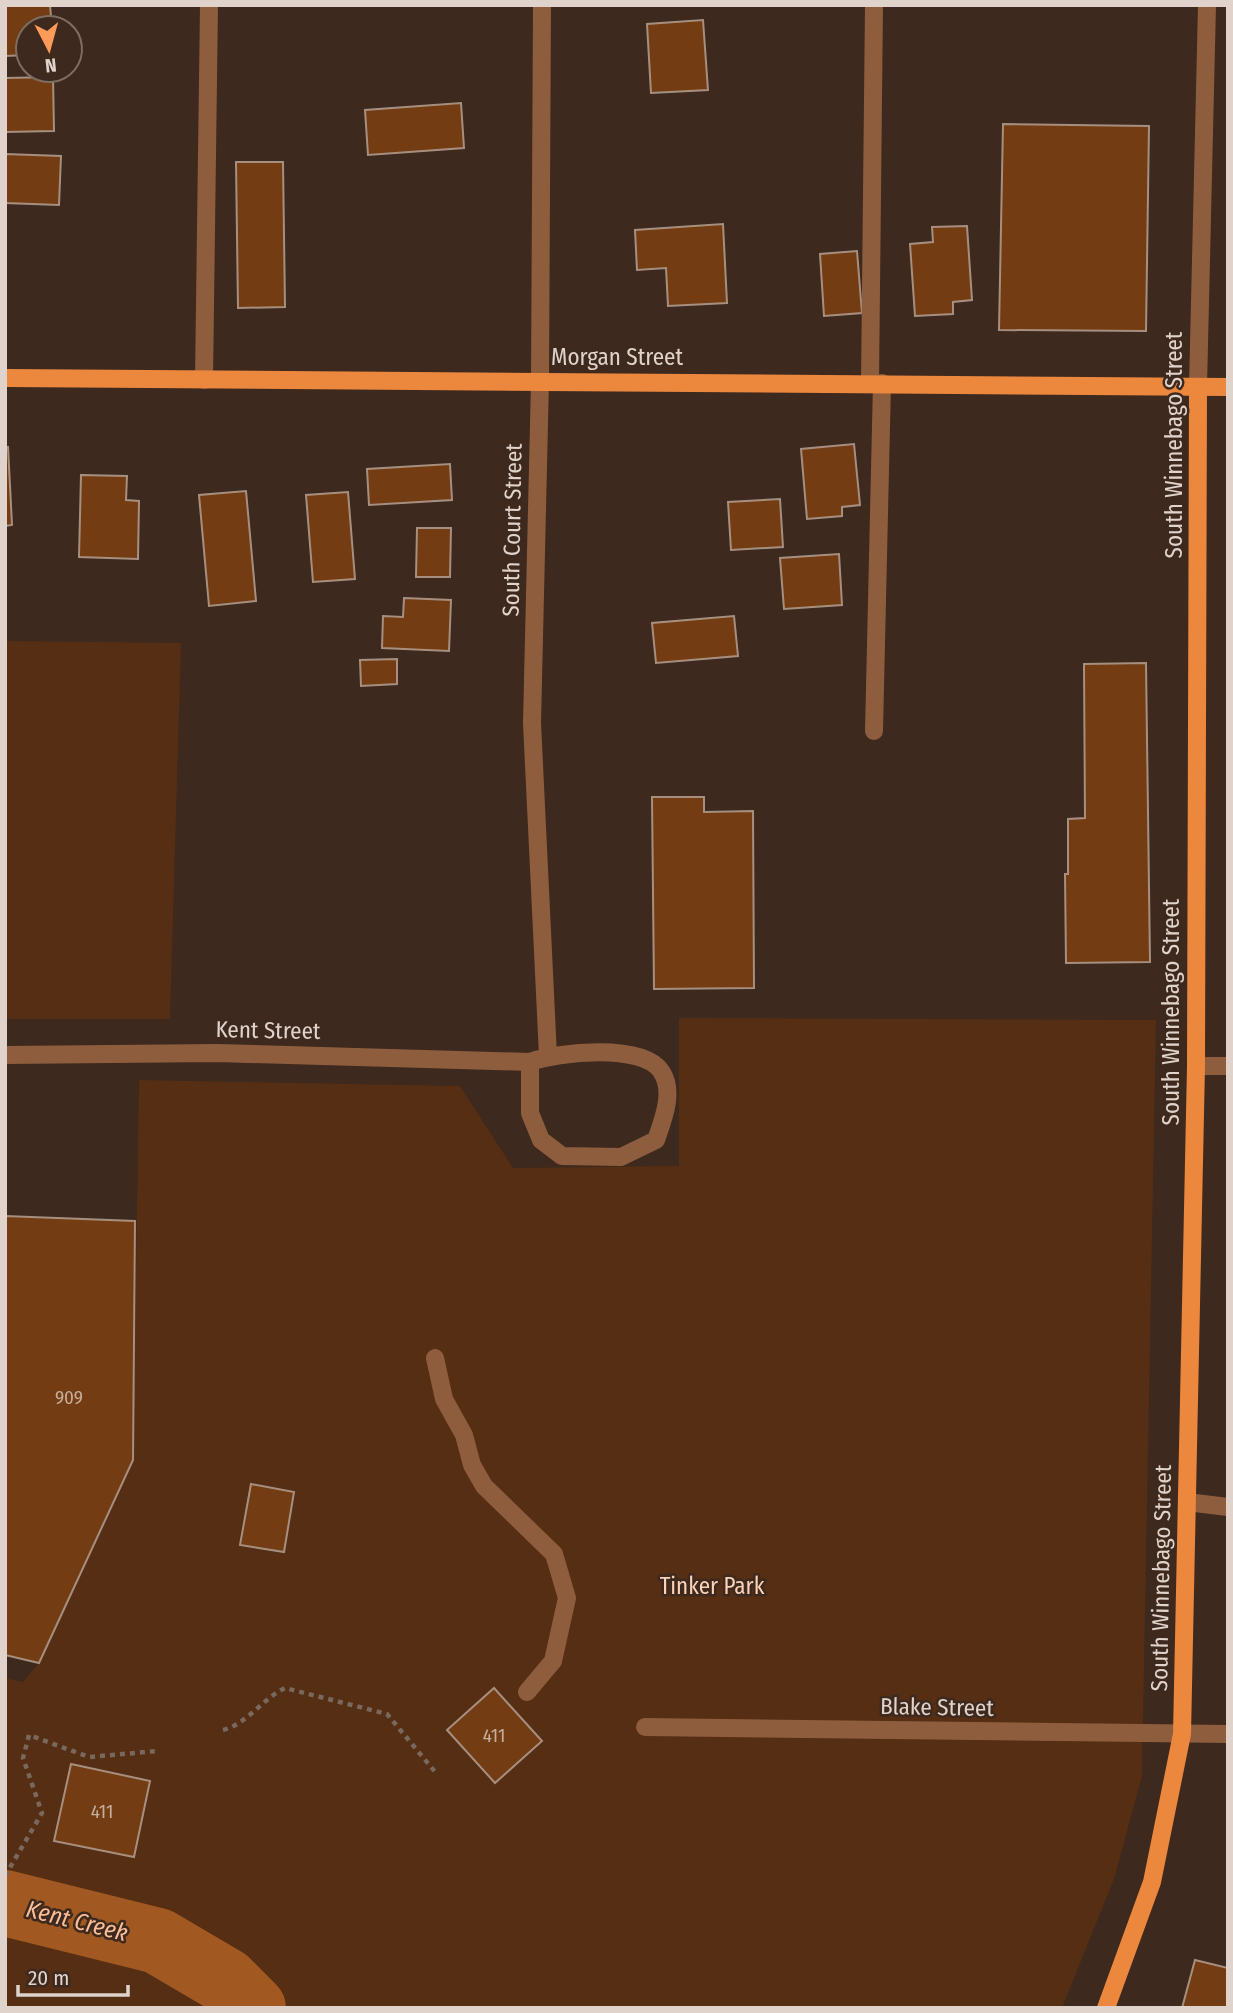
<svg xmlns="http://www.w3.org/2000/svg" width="1233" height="2013" viewBox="0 0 1233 2013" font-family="'Fira Sans Condensed',sans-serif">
<rect width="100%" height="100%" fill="#3d291d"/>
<g fill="#552e14">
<polygon points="5,641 181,643 170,1019 5,1019"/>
<polygon points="679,1018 1156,1020 1142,1776 1114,1879 1062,2008 5,2008 5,1678 23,1682 39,1663 133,1460 139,1080 460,1086 513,1168 679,1166"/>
</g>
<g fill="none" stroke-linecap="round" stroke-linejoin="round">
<polyline stroke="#a15821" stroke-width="66" points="5,1903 158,1941 226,1981 253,2008"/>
</g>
<g fill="#733c12" stroke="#a78f80" stroke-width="2">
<polygon points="5,5 50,5 52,28 28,28 28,55 5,56"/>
<polygon points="703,20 708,90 651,93 647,24"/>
<polygon points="53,77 54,131 5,132 5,78"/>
<polygon points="461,103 464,148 368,155 365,110"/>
<polygon points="1003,124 1149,126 1146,331 999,330"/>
<polygon points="5,154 61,156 59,205 5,203"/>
<polygon points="236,162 283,162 285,307 238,308"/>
<polygon points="723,224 727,303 668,306 666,268 637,270 635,230"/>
<polygon points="967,226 972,300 953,302 953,314 915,316 910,244 933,242 932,227"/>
<polygon points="857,251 862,313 824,316 820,254"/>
<polygon points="854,444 860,505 842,507 842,516 807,519 801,449"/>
<polygon points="5,447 8,447 12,525 5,526"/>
<polygon points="450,464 452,500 369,505 367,469"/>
<polygon points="81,475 127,476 126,500 139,501 138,559 79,557"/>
<polygon points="246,491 256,601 209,606 199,495"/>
<polygon points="348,492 355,579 313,582 306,495"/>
<polygon points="780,499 783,547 731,550 728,502"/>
<polygon points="417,528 451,528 450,577 416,577"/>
<polygon points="839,554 842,605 784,609 780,558"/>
<polygon points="404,598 451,600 449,651 382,648 383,616 403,617"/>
<polygon points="734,616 738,656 656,663 652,623"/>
<polygon points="397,659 397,684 361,686 360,660"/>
<polygon points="1146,663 1150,962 1066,963 1065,874 1068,874 1068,819 1085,818 1084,664"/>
<polygon points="652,797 704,797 704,812 753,811 754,988 654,989"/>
<polygon points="5,1216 135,1221 133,1460 39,1663 5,1655"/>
<polygon points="251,1484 294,1492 284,1552 240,1545"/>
<polygon points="494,1688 542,1741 495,1783 447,1730"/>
<polygon points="71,1764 150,1781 134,1857 54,1841"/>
<polygon points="1195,1960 1228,1968 1228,2008 1182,2008"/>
</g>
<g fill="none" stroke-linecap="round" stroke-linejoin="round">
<g stroke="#79685d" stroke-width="4.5" stroke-dasharray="5 5" stroke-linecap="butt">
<path d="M223 1730C247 1724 262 1699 285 1688L387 1714 436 1773"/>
<polyline points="5,1876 42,1813 23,1758 29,1735 89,1757 157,1751"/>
</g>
<g stroke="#8e5d3d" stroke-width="18">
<polyline points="542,5 540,381 532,723 548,1056"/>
<polyline points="204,380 209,5"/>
<polyline points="870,383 874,5"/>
<polyline points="1198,387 1207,5"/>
<polyline points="874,731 882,383"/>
<path d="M5 1055 217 1053 530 1062C558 1052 642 1043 661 1071 675 1091 663 1120 656 1140L621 1157 562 1156 541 1140 530 1113V1062"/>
<polyline points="1196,1066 1228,1066"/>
<polyline points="435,1358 444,1399 464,1435 472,1465 484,1486 554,1554 567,1598 553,1661 527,1692"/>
<polyline points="1187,1502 1228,1507"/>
<polyline points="645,1727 1228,1734"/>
</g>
<g stroke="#ec873e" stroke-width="18">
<polyline points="5,378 1228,387"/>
<polyline points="1106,2008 1152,1882 1182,1734 1196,1066 1198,387"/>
</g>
</g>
<g text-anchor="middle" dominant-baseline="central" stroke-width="5" stroke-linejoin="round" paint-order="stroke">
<g font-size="19" fill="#c5ad9d">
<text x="69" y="1397">909</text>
<text x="494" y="1735">411</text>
<text x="102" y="1811">411</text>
</g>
<g font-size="23" fill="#e0d3cb" stroke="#3d291d">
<text x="617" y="357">Morgan Street</text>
<text transform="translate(1174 445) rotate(-90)">South Winnebago Street</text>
<text transform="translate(512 530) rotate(-89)">South Court Street</text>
<text transform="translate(1171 1012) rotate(-90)">South Winnebago Street</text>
<text transform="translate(268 1030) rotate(1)">Kent Street</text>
<text transform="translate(1161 1578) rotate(-89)">South Winnebago Street</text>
<text transform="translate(937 1707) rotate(1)">Blake Street</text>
</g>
<g font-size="23" fill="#fbd1b7" stroke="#3d291d">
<text x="712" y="1586">Tinker Park</text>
</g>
<g font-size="24" font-style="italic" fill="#fbbd97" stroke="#3d291d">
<text transform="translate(77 1921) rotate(14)">Kent Creek</text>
</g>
</g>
<rect width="1233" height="2013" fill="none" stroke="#e0d3cb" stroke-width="14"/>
<g transform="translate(49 49) rotate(174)"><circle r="33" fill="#3d291d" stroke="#7e6d63" stroke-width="2"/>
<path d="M0-5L12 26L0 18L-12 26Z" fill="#fe9b58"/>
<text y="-10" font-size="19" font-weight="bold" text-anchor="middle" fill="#e0d3cb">N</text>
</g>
<path d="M18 1985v10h110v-10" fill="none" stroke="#e0d3cb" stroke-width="3.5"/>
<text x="28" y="1985" font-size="21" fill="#e0d3cb" stroke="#3d291d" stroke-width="5" paint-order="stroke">20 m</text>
</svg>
